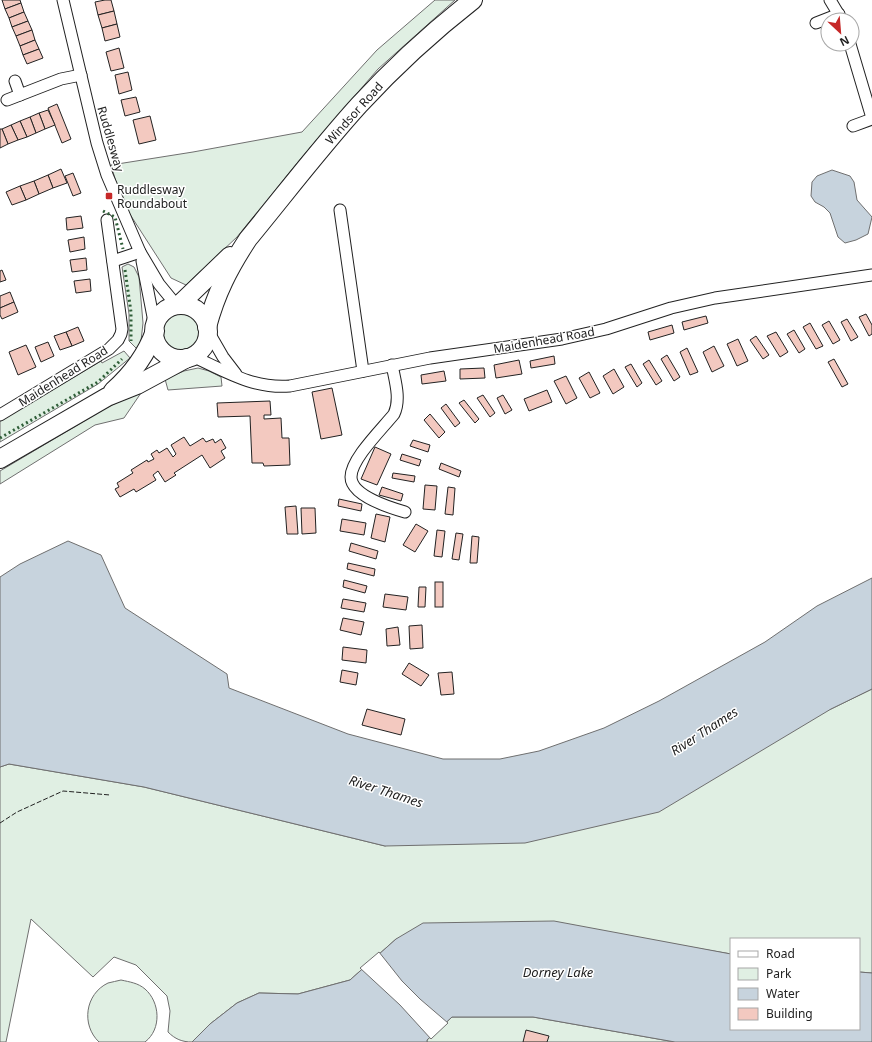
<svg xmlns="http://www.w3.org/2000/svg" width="872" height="1042" viewBox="0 0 872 1042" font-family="'Noto Sans',sans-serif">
<rect width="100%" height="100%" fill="#fff"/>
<g fill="#e0efe3" stroke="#6f6f6f">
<polygon points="435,0 455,0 378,69 302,157 237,237 186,285 171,278 122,202 111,165 193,152 302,132 377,50"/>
<polygon points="128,264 134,267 139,277 143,323 141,341 138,350 129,341 129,314 122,267"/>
<circle cx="181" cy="332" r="19"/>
<polygon points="124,351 130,358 98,384 0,442 0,421 101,361 102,363"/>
<polygon points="198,368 209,371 221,377 222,386 168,390 165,379 184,371"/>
<polygon points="143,390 124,418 95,425 0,484 0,471 106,408"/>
<path d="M872 689V973L859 972V939H731V954L661 942 396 939 350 980 298 994 259 993 237 1003 210 1024 192 1042C182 1042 175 1039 168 1032L170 1011 167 996 136 965 114 957 93 977 31 919 6 1042H0V767L9 764 144 787 385 846 831 709Z"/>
<path d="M121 980C130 982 138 983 145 989 160 1002 162 1029 145 1042H99C81 1025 85 994 108 983 112 982 117 981 121 980Z"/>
<polygon points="452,1017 533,1017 675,1042 427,1042 427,1040"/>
</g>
<g fill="#c7d3dd" stroke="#6f6f6f">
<polygon points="832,170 850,176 854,182 857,200 872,217 868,234 856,240 845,243 838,237 830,213 824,207 815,202 811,196 812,182 817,176"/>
<polygon points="68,541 101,555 125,608 227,674 229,688 348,734 443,759 500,759 539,751 604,728 659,701 765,642 817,606 872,578 872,689 831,709 659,812 525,843 385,846 144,787 9,764 0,767 0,577 20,564"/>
<polygon points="554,921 731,954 731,1029 859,1029 859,972 872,973 872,1042 675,1042 533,1017 452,1017 427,1040 427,1042 192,1042 210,1024 237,1003 259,993 298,994 350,980 396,939 423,923"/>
</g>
<polygon fill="#fff" stroke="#6f6f6f" points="379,952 402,981 420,999 448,1023 431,1039 400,1005 360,968"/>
<g fill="#f3c9c0" stroke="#222">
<polygon points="2,0 20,0 21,3 5,9"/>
<polygon points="105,0 111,0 114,11 98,15 95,2"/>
<polygon points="21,3 24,12 9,18 5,9"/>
<polygon points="114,11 117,24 102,28 98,15"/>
<polygon points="24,12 28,21 12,27 9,18"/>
<polygon points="28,21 32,30 16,36 12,27"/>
<polygon points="117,24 120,37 105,41 102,28"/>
<polygon points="32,30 35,40 20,46 16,36"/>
<polygon points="35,40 39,49 23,55 20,46"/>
<polygon points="119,48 124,68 111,71 106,52"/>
<polygon points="39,49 43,58 27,64 23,55"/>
<polygon points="128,72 132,90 119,94 115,75"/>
<polygon points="136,97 140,112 125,116 121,100"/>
<polygon points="57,104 71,139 62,143 48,108"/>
<polygon points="48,110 55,125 45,129 39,113"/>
<polygon points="39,113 45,129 36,133 30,117"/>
<polygon points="150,116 156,140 139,144 133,120"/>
<polygon points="30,117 36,133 27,137 20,121"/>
<polygon points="20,121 27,137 18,140 11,125"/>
<polygon points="11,125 18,140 8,144 2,129"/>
<polygon points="0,129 2,129 8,144 0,148"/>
<polygon points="61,169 67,183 53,188 48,175"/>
<polygon points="73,173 81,193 73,196 65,176"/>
<polygon points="48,175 53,188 39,194 34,181"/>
<polygon points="34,181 39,194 26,200 20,186"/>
<polygon points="20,186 26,200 12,205 6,192"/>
<polygon points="81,216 83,228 67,230 66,218"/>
<polygon points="84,237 85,249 70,252 68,240"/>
<polygon points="86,258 87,270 72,272 70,260"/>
<polygon points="2,270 6,280 0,282 0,271"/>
<polygon points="90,279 91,291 76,293 74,281"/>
<polygon points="10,292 14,302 0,308 0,296"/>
<polygon points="14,302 18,312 2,319 0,315 0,308"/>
<polygon points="866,314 872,325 872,334 869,336 859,317"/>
<polygon points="706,316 708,323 684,330 682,322"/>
<polygon points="847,319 858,337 851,341 841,322"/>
<polygon points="829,321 840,340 833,344 822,325"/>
<polygon points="810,323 823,346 816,349 803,327"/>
<polygon points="672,325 674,333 650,340 648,332"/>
<polygon points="78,327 84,341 72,346 66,332"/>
<polygon points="794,330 805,349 799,353 787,334"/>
<polygon points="66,332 72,346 60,350 54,336"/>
<polygon points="776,332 788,352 780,357 767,336"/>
<polygon points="756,336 769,355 763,359 750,340"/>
<polygon points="738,339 748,361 737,366 727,344"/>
<polygon points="48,342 54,356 41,362 35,347"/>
<polygon points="26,345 36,367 18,375 9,352"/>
<polygon points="714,346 724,366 712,372 703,352"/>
<polygon points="687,348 698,372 690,375 680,352"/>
<polygon points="667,355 680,377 674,381 661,359"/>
<polygon points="554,356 555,364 531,368 530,361"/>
<polygon points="834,359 848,384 842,387 828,362"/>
<polygon points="519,360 522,374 496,378 494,365"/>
<polygon points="649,360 662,381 656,385 643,364"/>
<polygon points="631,364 642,383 637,387 625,367"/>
<polygon points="484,368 485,378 460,379 460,369"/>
<polygon points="614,369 624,387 613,394 603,376"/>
<polygon points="444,371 446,381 422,384 421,375"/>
<polygon points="589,372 600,393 590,398 579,378"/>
<polygon points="566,376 577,398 566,404 554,381"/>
<polygon points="332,388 342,435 321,439 312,392"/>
<polygon points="547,390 552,402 529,411 524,399"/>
<polygon points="483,395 495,413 490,417 477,398"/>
<polygon points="503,395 512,410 505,414 497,398"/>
<polygon points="464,400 479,419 475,423 459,403"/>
<polygon points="270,401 271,415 264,415 264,419 281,418 282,438 289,438 290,465 264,466 263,463 252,463 250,416 218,417 217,403"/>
<polygon points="446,404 460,423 455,427 441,408"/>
<polygon points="430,414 445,432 439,438 424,420"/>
<polygon points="184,437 190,446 203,438 206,442 213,439 215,443 221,439 226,448 221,451 225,458 210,468 202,455 174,473 176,475 165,482 158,471 153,475 156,480 136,492 134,489 120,497 115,489 119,487 117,483 133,473 131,470 147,460 148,462 154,459 151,454 157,450 159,453 167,448 173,457 176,454 171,445"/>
<polygon points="413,440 430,445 428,452 410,446"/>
<polygon points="375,447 391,454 377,485 361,479"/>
<polygon points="402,454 421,460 419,466 400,460"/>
<polygon points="441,463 461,471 459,477 439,469"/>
<polygon points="393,473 415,476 414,482 392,478"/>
<polygon points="425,485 437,486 435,510 423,509"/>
<polygon points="382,487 403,494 401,501 379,495"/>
<polygon points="448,487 455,488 453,515 445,514"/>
<polygon points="339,499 362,504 361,511 338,506"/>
<polygon points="296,506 298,534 287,534 285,507"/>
<polygon points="301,508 315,508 316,533 302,534"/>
<polygon points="376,514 390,517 385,542 371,538"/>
<polygon points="342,519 366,523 364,535 340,531"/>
<polygon points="416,524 428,531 415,552 403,545"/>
<polygon points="437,530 445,531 442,557 434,556"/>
<polygon points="456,533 463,534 459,560 452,559"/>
<polygon points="472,536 479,537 477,563 470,563"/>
<polygon points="351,543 378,551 376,559 349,551"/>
<polygon points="348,563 375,569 374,576 347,569"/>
<polygon points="344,580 367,586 365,593 343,587"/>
<rect x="435" y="582" width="8" height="25"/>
<polygon points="419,587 426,587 425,607 418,607"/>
<polygon points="385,594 408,597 406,610 383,607"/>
<polygon points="343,599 366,603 364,612 341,608"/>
<polygon points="343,618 364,622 361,635 340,630"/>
<polygon points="422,625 423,648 410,649 409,626"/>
<polygon points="398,627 400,645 387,646 386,629"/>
<polygon points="343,647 367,650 366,663 342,660"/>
<polygon points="409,663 429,675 421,686 402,674"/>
<polygon points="342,670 358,673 356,685 340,682"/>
<polygon points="452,672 454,694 441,695 438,673"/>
<polygon points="367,709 405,719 401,735 362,725"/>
<polygon points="526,1030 549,1036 547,1042 523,1042"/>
</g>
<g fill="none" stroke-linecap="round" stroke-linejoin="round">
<g stroke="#222" stroke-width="13">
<g id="street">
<polyline points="63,0 97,143 107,175 140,252 159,284 177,306"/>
<polyline points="830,0 842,20"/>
<polyline points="816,23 839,14"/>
<polyline points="850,44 872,118"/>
<polyline points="15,81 20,95"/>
<polyline points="7,100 61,79 81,75"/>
<polyline points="853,126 872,119"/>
<polyline points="340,210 363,371"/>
<polyline points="113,261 140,252"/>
<polyline points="142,261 155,327"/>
<polyline points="208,331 223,357 236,374"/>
<path d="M192 356C225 371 253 389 290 386L430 358 562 339 606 329 671 308 715 298 872 275"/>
<path d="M392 365C395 381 401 399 394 414 382 429 351 459 351 477 351 496 391 508 405 512"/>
<polyline points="0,415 109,349 118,340 121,334 122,329 107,220"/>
</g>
</g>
<g stroke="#222" stroke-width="20">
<g id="primary">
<polyline points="179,305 230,256"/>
<circle cx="181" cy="332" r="27"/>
<path d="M207 327C216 293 229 268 248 239 285 194 320 148 359 105 394 67 432 32 473 0"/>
<path d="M113 391C132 374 146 356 155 331"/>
<polyline points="0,459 107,397 137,385 187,358"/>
</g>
</g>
<use href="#street" stroke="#fff" stroke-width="11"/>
<use href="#primary" stroke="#fff" stroke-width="18"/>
<g stroke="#2f5e38" stroke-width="3" stroke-dasharray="2 3" stroke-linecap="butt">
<polyline points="103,211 115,217 123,249"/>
<polyline points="125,270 131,312 131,341"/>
<polyline points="0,438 98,382 122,359"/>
</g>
<polyline stroke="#222" stroke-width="1" stroke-dasharray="5 2" stroke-linecap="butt" points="0,823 17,812 63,791 110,795"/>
</g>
<rect fill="#c62828" stroke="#fff" stroke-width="1.5" x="105" y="192" width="8" height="8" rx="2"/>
<g text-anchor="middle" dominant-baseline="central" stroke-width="3" stroke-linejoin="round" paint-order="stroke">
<g font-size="12" fill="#222" stroke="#fff">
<text transform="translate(354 113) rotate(-48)">Windsor Road</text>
<text transform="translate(111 139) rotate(74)">Ruddlesway</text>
<text transform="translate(544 340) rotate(-10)">Maidenhead Road</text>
<text transform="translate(63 376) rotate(-32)">Maidenhead Road</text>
</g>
<g font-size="12" fill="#222" stroke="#fff" text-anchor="start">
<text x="117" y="189">Ruddlesway<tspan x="117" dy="14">Roundabout</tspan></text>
</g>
<g font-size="13" font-style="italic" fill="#222" stroke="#fff">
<text transform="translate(704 731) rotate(-33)">River Thames</text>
<text transform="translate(386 791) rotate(18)">River Thames</text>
<text x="558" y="972">Dorney Lake</text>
</g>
</g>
<rect x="730" y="938" width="130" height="92" fill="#ffffff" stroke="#a7a7a7"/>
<rect x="738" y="951" width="20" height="6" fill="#ffffff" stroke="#a7a7a7"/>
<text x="766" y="958" font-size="12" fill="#222222">Road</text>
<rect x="738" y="968" width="20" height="12" fill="#e0efe3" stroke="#a7a7a7"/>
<text x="766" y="978" font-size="12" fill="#222222">Park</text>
<rect x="738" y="988" width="20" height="12" fill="#c7d3dd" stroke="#a7a7a7"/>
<text x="766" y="998" font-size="12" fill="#222222">Water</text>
<rect x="738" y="1008" width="20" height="12" fill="#f3c9c0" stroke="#a7a7a7"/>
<text x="766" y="1018" font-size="12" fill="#222222">Building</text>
<g transform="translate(840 32) rotate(154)"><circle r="19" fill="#ffffff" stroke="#a7a7a7"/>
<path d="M0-3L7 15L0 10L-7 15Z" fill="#c62828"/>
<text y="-6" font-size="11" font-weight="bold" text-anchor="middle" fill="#222222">N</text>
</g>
</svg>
